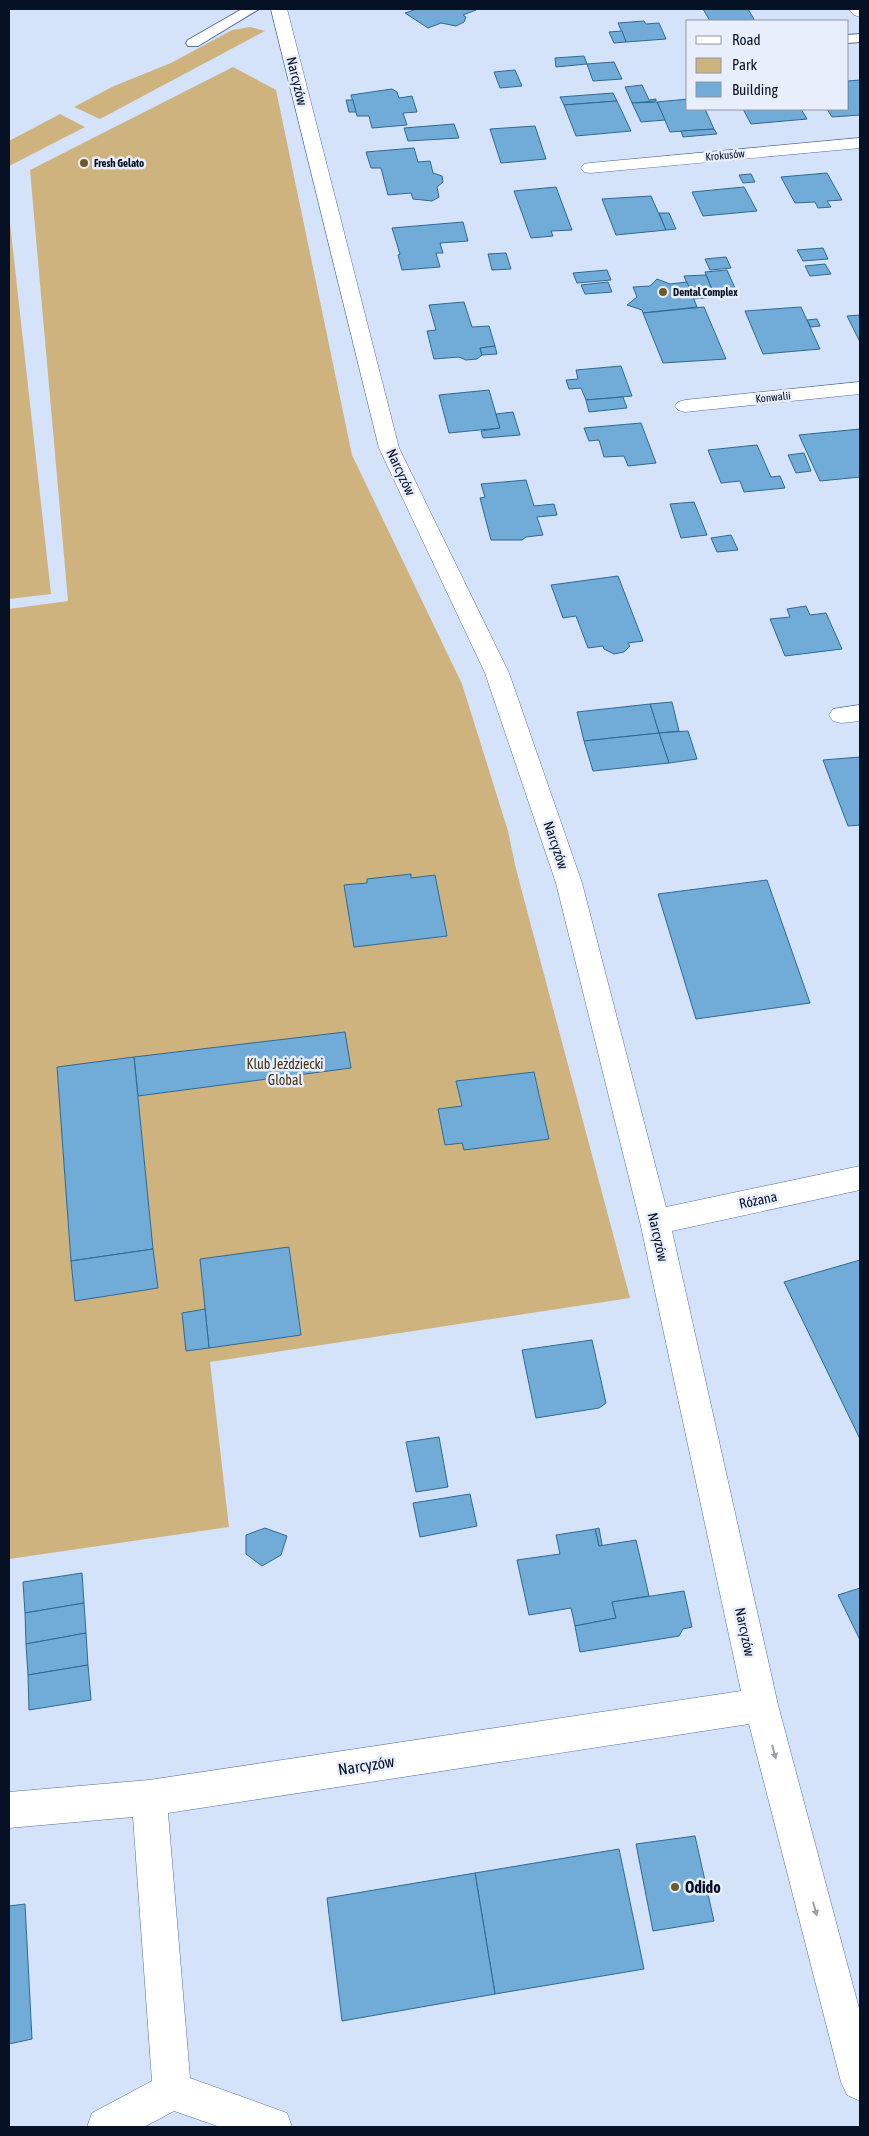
<svg xmlns="http://www.w3.org/2000/svg" width="869" height="2136" viewBox="0 0 869 2136" font-family="'Asap Condensed',sans-serif">
<rect width="100%" height="100%" fill="#d4e2fa"/>
<g fill="#cfb37f">
<polygon points="250,27 265,31 100,119 74,107 114,86 171,63 232,30"/>
<polygon points="233,67 276,90 352,455 462,684 508,831 516,869 630,1298 210,1362 229,1527 9,1559 9,609 68,601 30,170"/>
<polygon points="60,114 85,127 9,166 9,141"/>
<polygon points="9,214 51,594 9,599"/>
</g>
<g fill="#71acd9" stroke="#2e6993">
<polygon points="417,9 474,9 476,10 463,15 466,17 464,22 456,26 441,23 428,28 405,13"/>
<polygon points="703,9 748,9 755,21 710,21"/>
<polygon points="644,21 646,24 659,23 666,39 626,42 618,23"/>
<polygon points="622,31 626,42 614,43 609,32"/>
<polygon points="584,56 587,64 556,67 555,58"/>
<polygon points="614,62 622,79 593,81 587,64"/>
<polygon points="515,70 522,86 500,88 494,72"/>
<polygon points="860,80 860,115 832,117 827,109 848,109 848,81"/>
<polygon points="642,85 649,100 656,99 656,101 632,103 625,87"/>
<polygon points="392,89 397,92 399,98 412,96 417,112 403,113 407,125 372,128 369,116 357,116 351,95"/>
<polygon points="613,93 617,101 564,105 560,97"/>
<polygon points="688,99 688,109 705,109 714,129 670,132 657,102"/>
<polygon points="346,100 353,100 356,112 349,112"/>
<polygon points="617,101 631,131 576,136 564,105"/>
<polygon points="657,102 665,120 641,122 632,103"/>
<polygon points="743,109 801,109 807,119 751,124"/>
<polygon points="454,124 459,138 408,141 404,128"/>
<polygon points="535,126 546,159 501,163 490,129"/>
<polygon points="714,129 717,134 683,137 681,131"/>
<polygon points="414,148 418,162 430,161 433,173 442,176 443,182 437,187 439,197 432,201 413,199 411,193 388,195 381,168 371,168 366,152"/>
<polygon points="827,173 842,200 827,201 831,207 818,208 815,202 795,203 781,177"/>
<polygon points="751,174 755,182 743,183 739,175"/>
<polygon points="556,187 572,230 551,231 553,236 531,238 514,191"/>
<polygon points="744,187 757,211 703,216 692,192"/>
<polygon points="651,196 666,230 616,235 602,199"/>
<polygon points="659,213 669,213 676,229 666,230"/>
<polygon points="463,222 468,241 440,243 443,253 436,253 440,267 402,270 398,255 400,254 392,228"/>
<polygon points="823,248 828,259 803,261 797,250"/>
<polygon points="506,253 511,269 492,270 488,254"/>
<polygon points="726,257 731,268 710,270 705,259"/>
<polygon points="825,264 831,274 810,276 805,266"/>
<polygon points="607,270 611,280 577,283 573,273"/>
<polygon points="727,270 738,295 715,297 705,272"/>
<polygon points="706,275 715,297 693,299 684,276"/>
<polygon points="657,279 670,284 687,282 697,307 643,313 642,310 627,305 637,297 633,287 650,286"/>
<polygon points="608,282 612,292 585,294 581,285"/>
<polygon points="464,302 472,327 489,326 495,346 480,348 482,355 477,359 466,360 459,357 434,359 427,331 436,330 429,305"/>
<polygon points="704,307 726,359 663,363 643,313"/>
<polygon points="801,307 820,349 763,354 745,311"/>
<polygon points="860,315 860,342 847,316"/>
<polygon points="817,319 820,326 811,327 807,320"/>
<polygon points="495,346 497,354 482,355 480,348"/>
<polygon points="621,366 632,396 586,400 581,388 569,389 566,380 578,379 576,370"/>
<polygon points="489,390 500,428 449,433 439,395"/>
<polygon points="623,397 627,408 589,412 586,400"/>
<polygon points="513,412 520,435 483,438 481,431 500,428 496,414"/>
<polygon points="641,423 656,463 628,466 624,456 604,457 599,440 589,441 584,428"/>
<polygon points="860,429 860,477 820,481 799,435"/>
<polygon points="757,445 771,477 780,476 785,488 744,492 740,481 721,483 708,450"/>
<polygon points="804,453 811,471 796,473 788,455"/>
<polygon points="526,480 534,506 554,504 557,515 537,517 543,535 526,537 522,540 491,540 480,498 485,497 481,484"/>
<polygon points="694,502 707,535 681,538 670,504"/>
<polygon points="731,535 738,550 717,552 711,538"/>
<polygon points="618,576 643,641 628,643 630,646 624,652 614,654 604,649 603,646 588,648 576,616 563,618 551,585"/>
<polygon points="806,606 810,615 826,613 842,649 785,656 770,619 790,617 787,609"/>
<polygon points="672,702 679,731 659,733 650,704"/>
<polygon points="650,704 659,733 584,741 577,712"/>
<polygon points="688,731 697,759 669,763 659,733"/>
<polygon points="659,733 669,763 593,771 584,741"/>
<polygon points="860,757 860,825 848,826 823,760"/>
<polygon points="411,874 411,878 435,875 447,936 354,947 344,885 367,883 367,879"/>
<polygon points="767,880 810,1003 696,1019 658,894"/>
<polygon points="345,1032 351,1068 138,1096 134,1057"/>
<polygon points="134,1057 153,1249 71,1261 57,1067"/>
<polygon points="534,1072 549,1139 464,1150 462,1143 445,1145 438,1109 462,1106 456,1081"/>
<polygon points="289,1247 301,1335 209,1348 200,1259"/>
<polygon points="153,1249 158,1288 75,1301 71,1261"/>
<polygon points="860,1260 860,1439 784,1282"/>
<polygon points="205,1309 209,1348 186,1351 182,1313"/>
<polygon points="592,1340 606,1403 599,1408 536,1418 522,1350"/>
<polygon points="439,1437 448,1487 416,1492 406,1442"/>
<polygon points="470,1494 477,1526 420,1537 413,1503"/>
<polygon points="265,1528 287,1536 281,1555 262,1566 246,1554 246,1535"/>
<polygon points="599,1528 602,1545 599,1546 595,1529"/>
<polygon points="595,1529 599,1546 636,1540 649,1596 612,1602 616,1618 575,1626 571,1608 529,1615 517,1560 560,1554 556,1535"/>
<polygon points="82,1573 84,1603 25,1613 23,1582"/>
<polygon points="860,1588 860,1640 838,1595"/>
<polygon points="684,1591 692,1627 683,1629 679,1636 580,1652 575,1626 616,1618 612,1602"/>
<polygon points="84,1603 86,1633 26,1644 25,1613"/>
<polygon points="86,1633 88,1665 28,1675 26,1644"/>
<polygon points="88,1665 91,1700 29,1710 28,1675"/>
<polygon points="695,1836 714,1921 653,1931 636,1844"/>
<polygon points="619,1849 644,1969 495,1994 475,1873"/>
<polygon points="475,1873 495,1994 342,2021 327,1898"/>
<polygon points="25,1904 32,2039 9,2044 9,1906"/>
</g>
<g fill="none" stroke-linecap="round" stroke-linejoin="round">
<g stroke="#536ea4" stroke-width="2">
<g id="service">
<polygon points="242,9 259,9 198,46 188,46 186,43 188,40"/>
<polygon points="860,34 860,42 848,43 848,35"/>
</g>
</g>
<g stroke="#536ea4" stroke-width="1">
<g id="minor">
<polygon points="271,9 287,9 399,448 509,673 582,883 666,1207 860,1166 860,1190 672,1231 778,1705 860,2012 860,2101 847,2095 841,2082 749,1724 168,1813 190,2078 287,2113 292,2127 220,2127 174,2111 144,2127 87,2127 92,2113 152,2081 133,1817 9,1828 9,1792 149,1780 741,1691 640,1222 556,883 485,673 379,448"/>
<polygon points="849,9 860,9 860,17 854,15"/>
<polygon points="860,138 860,148 590,173 584,172 581,168 584,164 590,163"/>
<polygon points="860,382 860,394 685,412 678,410 675,406 678,402 685,400"/>
<polygon points="860,705 860,721 841,723 833,721 829,715 833,709"/>
</g>
</g>
<use href="#service" fill="#fff" fill-rule="evenodd"/>
<use href="#minor" fill="#fff" fill-rule="evenodd"/>
</g>
<defs><path id="oneway-solid" d="M-6-.8H1V-3.2L6.5 0L1 3.2V.8H-6Z" transform="scale(1.25)"/></defs>
<g fill="#9ca0a8">
<use href="#oneway-solid" transform="translate(774 1752) rotate(75)"/>
<use href="#oneway-solid" transform="translate(815 1909) rotate(75)"/>
</g>
<g fill="#71592a" stroke="#e8eefb" stroke-width="2">
<circle cx="84" cy="163" r="5"/>
<circle cx="663" cy="292" r="5"/>
<circle cx="675" cy="1887" r="5"/>
</g>
<g text-anchor="middle" dominant-baseline="central" stroke-width="5" stroke-linejoin="round" paint-order="stroke">
<g font-size="11" fill="#071126" stroke="#e8eefb">
<text transform="translate(725 155) rotate(-5)">Krokusów</text>
<text transform="translate(773 397) rotate(-6)">Konwalii</text>
</g>
<g font-size="11" font-weight="bold" fill="#071126" stroke="#e8eefb" text-anchor="start">
<text x="94" y="163">Fresh Gelato</text>
<text x="673" y="292">Dental Complex</text>
</g>
<g font-size="14" fill="#071126" stroke="#e8eefb">
<text transform="translate(297 81) rotate(76)">Narcyzów</text>
<text transform="translate(401 472) rotate(65)">Narcyzów</text>
<text transform="translate(556 845) rotate(71)">Narcyzów</text>
<text transform="translate(758 1200) rotate(-12)">Różana</text>
<text transform="translate(658 1237) rotate(77)">Narcyzów</text>
<text transform="translate(745 1632) rotate(78)">Narcyzów</text>
</g>
<g font-size="14" fill="#443414" stroke="#e8eefb">
<text x="285" y="1064">Klub Jeżdziecki<tspan x="285" dy="16">Global</tspan></text>
</g>
<g font-size="16" fill="#071126" stroke="#e8eefb">
<text transform="translate(366 1765) rotate(-9)">Narcyzów</text>
</g>
<g font-size="16" font-weight="bold" fill="#071126" stroke="#e8eefb" text-anchor="start">
<text x="685" y="1887">Odido</text>
</g>
</g>
<rect width="869" height="2136" fill="none" stroke="#071126" stroke-width="20"/>
<rect x="686" y="20" width="162" height="90" fill="#e8eefb" stroke="#8e96a6"/>
<rect x="696" y="36" width="25" height="8" fill="#ffffff" stroke="#8e96a6"/>
<text x="732" y="45" font-size="15" fill="#071126">Road</text>
<rect x="696" y="58" width="25" height="15" fill="#cfb37f" stroke="#8e96a6"/>
<text x="732" y="70" font-size="15" fill="#071126">Park</text>
<rect x="696" y="82" width="25" height="15" fill="#71acd9" stroke="#8e96a6"/>
<text x="732" y="95" font-size="15" fill="#071126">Building</text>
</svg>
